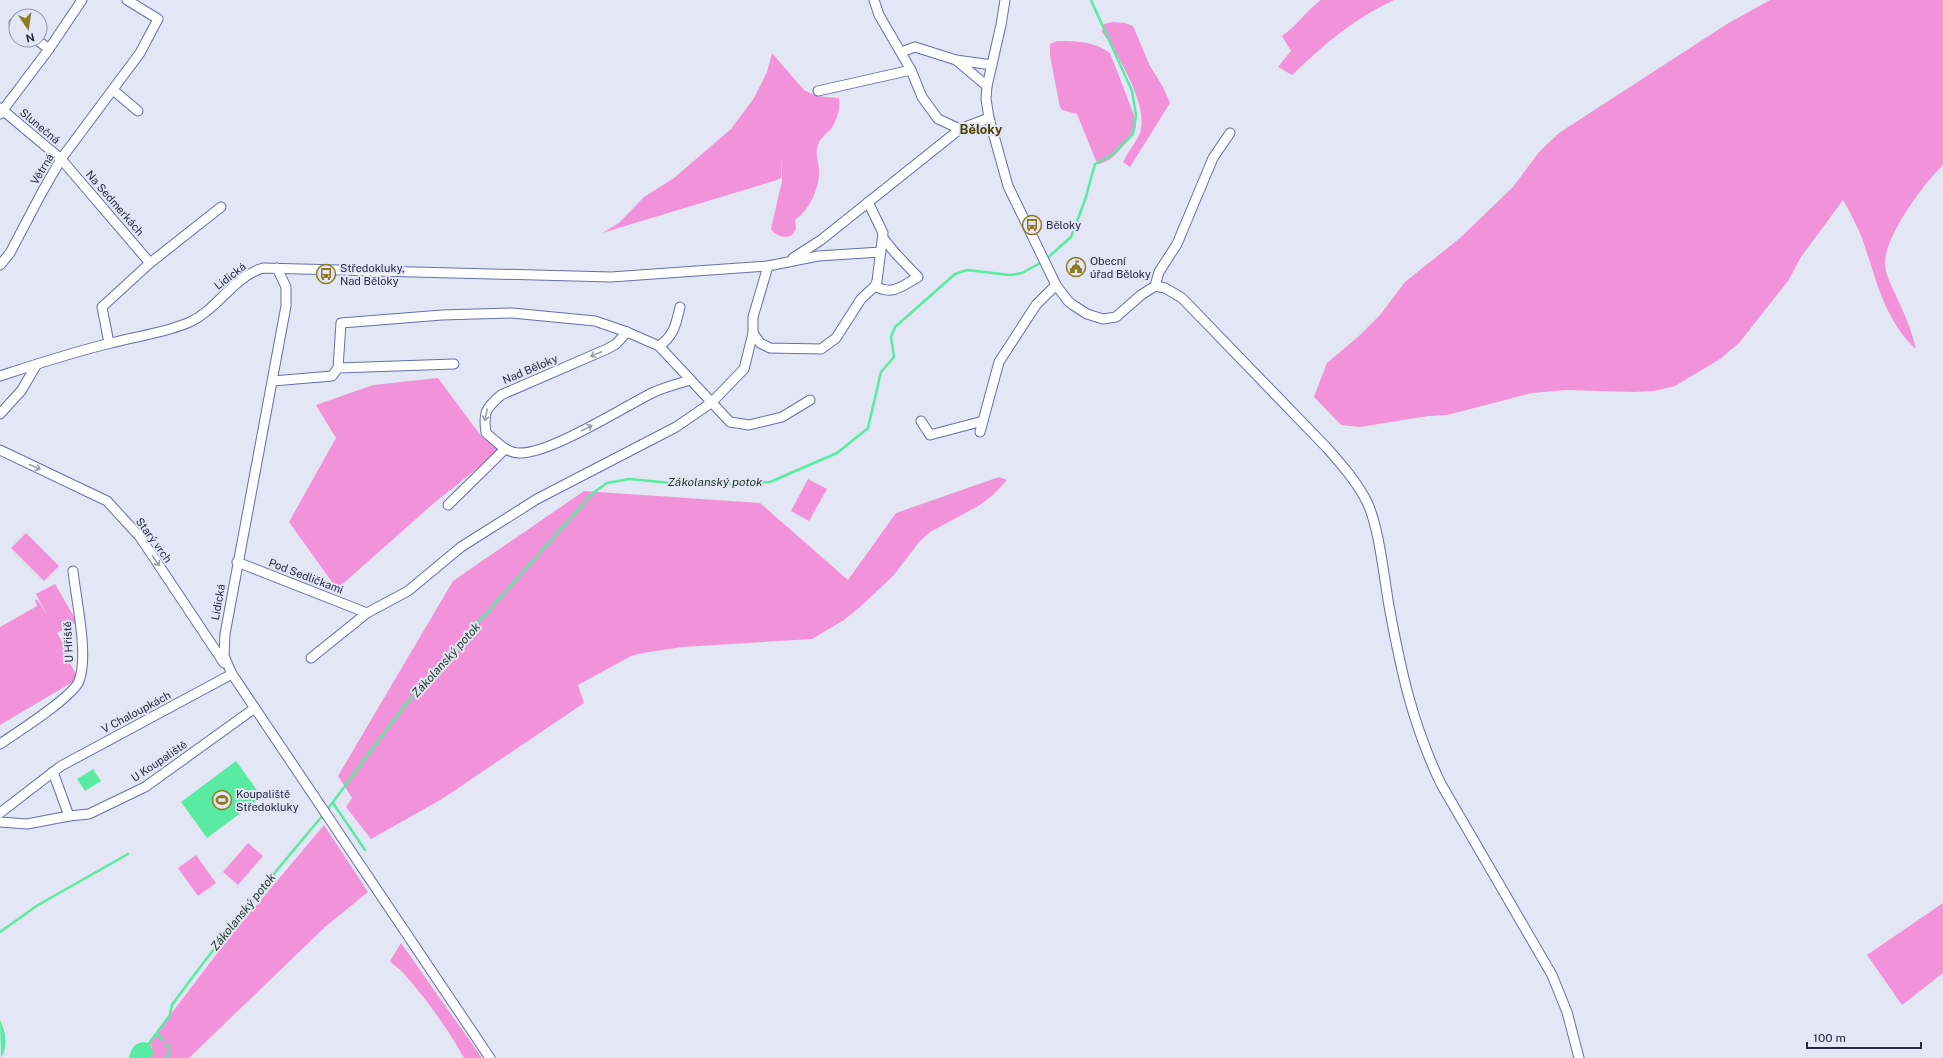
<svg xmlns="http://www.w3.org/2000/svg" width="1943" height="1058" viewBox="0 0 1943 1058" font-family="'Public Sans',sans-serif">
<rect width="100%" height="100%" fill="#e3e6f4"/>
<g fill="#f292d9">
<path d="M1321 0H1394C1355 18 1323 45 1292 75L1278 67 1291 51 1282 36C1297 26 1306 11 1321 0Z"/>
<path d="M1770 0H1943V165C1924 183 1884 237 1885 264 1885 275 1893 288 1897 298 1905 315 1912 331 1916 349 1884 320 1876 278 1862 238 1857 226 1850 212 1843 200L1801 257 1788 281 1739 343 1720 359 1675 386 1654 391 1634 392 1566 390 1532 393 1447 415 1428 416 1360 427 1341 425 1314 397 1327 363 1359 336 1380 315 1405 282 1460 238 1513 187 1539 152 1559 133 1727 24Z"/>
<path d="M1112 22 1125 23 1133 26 1150 66 1163 87 1170 103 1130 167 1123 162C1128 151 1136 143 1140 133 1150 107 1117 53 1102 32L1104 24Z"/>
<path d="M1057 41C1075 41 1094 41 1110 53L1134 115 1136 127C1126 140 1117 160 1099 164L1096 161 1077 114 1062 110 1060 107 1050 56V44Z"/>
<path d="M772 53 804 90 816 96 839 98C841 108 836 123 830 130 825 135 820 138 818 145 815 154 818 160 819 169 820 187 810 210 795 220L796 229 792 235C785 239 775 236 771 229L782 181 781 155V178L777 180 602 233 619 223 644 197 674 178 731 129 754 98 767 72Z"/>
<polygon points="438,378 481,436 500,450 434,503 337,589 289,522 336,438 316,405 373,385"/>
<polygon points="999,477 1007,480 994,494 980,505 930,532 920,541 893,576 860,607 844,620 812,639 682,647 643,653 631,656 578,685 584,703 442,799 371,839 346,807 352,798 338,776 453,581 584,491 760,503 848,580 896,513"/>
<polygon points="808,479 827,489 809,521 791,511"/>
<polygon points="26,533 59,566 44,581 11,548"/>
<polygon points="55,584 77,622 57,633 74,662 71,664 61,647 77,676 76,680 0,725 0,627 37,606 35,601 37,599 47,615 36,594"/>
<polygon points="324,825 368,892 325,927 189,1058 151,1058 152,1056 152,1047 149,1043 228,939"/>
<polygon points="248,843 263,856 238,885 223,872"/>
<polygon points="196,855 216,883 198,896 178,868"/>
<polygon points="1943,903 1943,973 1902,1005 1867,955"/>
<path d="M401 943 482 1058H464C448 1029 427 1000 405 975 401 969 394 966 390 961Z"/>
</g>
<g fill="#59eba1">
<polygon points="236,761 262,797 207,838 181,802"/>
<polygon points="93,769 101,781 85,791 77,779"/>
<path d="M0 1020C6 1032 8 1047 1 1058Z"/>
<path d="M143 1042 149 1043C152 1048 155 1053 151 1058H129C131 1049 133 1044 143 1042Z"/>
</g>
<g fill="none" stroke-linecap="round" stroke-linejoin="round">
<g stroke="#59eba1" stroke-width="2.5">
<polyline points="333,803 365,850"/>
<polyline points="327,810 405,705 593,493 607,483 629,479 692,485 770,482 837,453 868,428 881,372 894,357 891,337 895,327 955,274 967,270 1010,275 1022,273 1044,261 1071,237 1085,200 1095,164 1112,155 1133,134 1136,115 1132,91 1091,0"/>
<polyline points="0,932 38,905 128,854"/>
<polyline points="157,1034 163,1040"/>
<polyline points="167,1044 169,1050 167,1058"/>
<path d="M147 1046 170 1015 172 1005 177 998C224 934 273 874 324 814"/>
</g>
<g stroke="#666eac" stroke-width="11">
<g id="minor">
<polyline points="874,0 879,15 911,70 922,97 938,119 960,129"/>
<path d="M1005 0 1001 25 987 86 986 99 989 118 1008 186 1056 285 1068 301 1073 305 1087 314 1103 319 1116 317 1141 295 1155 286 1165 288 1182 298 1327 448C1342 465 1357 482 1367 502 1379 527 1384 577 1389 606 1401 671 1412 723 1441 784L1552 975 1567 1012 1579 1058"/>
<polyline points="14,23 16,25"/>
<polyline points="49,49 82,0"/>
<polyline points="901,52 915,47 956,60 987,86"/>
<polyline points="956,60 992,65"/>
<polyline points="113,90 138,111"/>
<polyline points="818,91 911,70"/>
<polyline points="0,108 61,159 150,263"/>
<polyline points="0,114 49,49 37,40"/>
<polyline points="793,258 821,240 960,129 989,118"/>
<polyline points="0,265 10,253 41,194 61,159 140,53 158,19 127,0"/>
<polyline points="277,268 286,287 286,306 225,634 224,656 232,674 490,1058"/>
<path d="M875 286C893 296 902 286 918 277L897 255 883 238"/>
<polyline points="1155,286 1159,272 1177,244 1213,158 1230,133"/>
<path d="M627 332 616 344 607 349 501 395C486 408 483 412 486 433 495 440 506 453 519 453 550 454 622 408 652 393 664 387 678 384 690 380"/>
<polyline points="753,333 760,343 770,348 821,349 836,338 861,299 875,286 877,281 883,233 868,202"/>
<polyline points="109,343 102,307 150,263 221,207"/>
<path d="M659 346C674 336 676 324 680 307"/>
<polyline points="338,368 454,364"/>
<path d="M0 376C37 364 73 352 111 343 137 336 165 333 190 322 218 309 233 277 263 268L611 277 768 266 818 256 881 252"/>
<polyline points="273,381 332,376 338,368 341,323 442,315 512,313 595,321 627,332 659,346 730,422 749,425 782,417 810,400"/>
<polyline points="0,414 21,391 37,364"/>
<polyline points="921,421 930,435 983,421"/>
<polyline points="980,432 999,362 1036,305 1056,285"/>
<polyline points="0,450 107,501 140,537 224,663"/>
<polyline points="448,505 505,449"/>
<polyline points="237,562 367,613 408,591 461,547 537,499 676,427 711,403 744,369 753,333 753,317 768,266"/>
<polyline points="311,658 367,613"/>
<path d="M0 744C16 733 73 697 79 681 89 655 76 600 73 571"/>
<polyline points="53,772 69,816"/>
<polyline points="0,813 61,766 232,674"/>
<polyline points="0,822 27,824 69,816 89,814 145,787 255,708"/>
</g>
</g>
<use href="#minor" stroke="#fff" stroke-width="9"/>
</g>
<defs><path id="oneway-shaft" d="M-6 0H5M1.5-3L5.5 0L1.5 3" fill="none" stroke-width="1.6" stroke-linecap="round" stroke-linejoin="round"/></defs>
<g stroke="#9c9eaa">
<use href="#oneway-shaft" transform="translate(596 354) rotate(157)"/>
<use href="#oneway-shaft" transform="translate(486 415) rotate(102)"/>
<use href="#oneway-shaft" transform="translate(587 428) rotate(-28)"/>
<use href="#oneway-shaft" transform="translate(35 467) rotate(25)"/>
<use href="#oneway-shaft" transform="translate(156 561) rotate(57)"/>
</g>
<defs>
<g id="bus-ring" transform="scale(1)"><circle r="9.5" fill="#e3e6f4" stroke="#8d7b21" stroke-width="1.5"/><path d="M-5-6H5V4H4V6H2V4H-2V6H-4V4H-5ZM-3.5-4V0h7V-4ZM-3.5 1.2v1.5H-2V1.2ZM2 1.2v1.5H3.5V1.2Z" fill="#8d7b21"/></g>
<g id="civic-ring" transform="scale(1)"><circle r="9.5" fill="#e3e6f4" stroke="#8d7b21" stroke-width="1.5"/><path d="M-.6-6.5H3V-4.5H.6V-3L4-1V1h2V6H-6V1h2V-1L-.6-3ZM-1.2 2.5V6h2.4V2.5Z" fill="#8d7b21"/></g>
<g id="stadium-ring" transform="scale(1)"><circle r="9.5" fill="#e3e6f4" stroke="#8d7b21" stroke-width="1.5"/><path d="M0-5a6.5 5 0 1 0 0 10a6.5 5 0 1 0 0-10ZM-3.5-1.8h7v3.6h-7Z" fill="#8d7b21"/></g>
</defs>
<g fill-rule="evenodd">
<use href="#bus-ring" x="1032" y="225"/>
<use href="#civic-ring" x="1076" y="267"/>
<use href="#bus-ring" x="326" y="274"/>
<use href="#stadium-ring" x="222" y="800"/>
</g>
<g text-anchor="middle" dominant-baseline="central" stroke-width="4" stroke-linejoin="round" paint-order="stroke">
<g font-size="11" fill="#242842" stroke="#e3e6f4">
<text transform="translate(40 126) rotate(40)">Slunečná</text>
<text transform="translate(42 169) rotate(-59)">Větrná</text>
<text transform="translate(115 203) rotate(49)">Na Sedmerkách</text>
<text transform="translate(230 276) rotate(-38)">Lidická</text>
<text transform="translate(530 369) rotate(-23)">Nad Běloky</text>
<text transform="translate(154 540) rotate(54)">Starý vrch</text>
<text transform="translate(306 576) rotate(21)">Pod Sedličkami</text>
<text transform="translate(218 602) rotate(-80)">Lidická</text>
<text transform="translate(68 642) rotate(-93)">U Hřiště</text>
<text transform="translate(136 712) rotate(-28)">V Chaloupkách</text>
<text transform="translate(159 761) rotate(-34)">U Koupaliště</text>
</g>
<g font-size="11" fill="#242842" stroke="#e3e6f4" text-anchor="start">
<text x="1046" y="225">Běloky</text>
<text x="1090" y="261">Obecní<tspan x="1090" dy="13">úřad Běloky</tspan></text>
<text x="340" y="268">Středokluky,<tspan x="340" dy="13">Nad Běloky</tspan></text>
<text x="236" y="794">Koupaliště<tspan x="236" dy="13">Středokluky</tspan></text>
</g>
<g font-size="12" font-style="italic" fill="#1d3527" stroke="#e3e6f4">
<text x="715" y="482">Zákolanský potok</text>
<text transform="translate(446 660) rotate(-48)">Zákolanský potok</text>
<text transform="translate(243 912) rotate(-51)">Zákolanský potok</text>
</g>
<g font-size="13" font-weight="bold" fill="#4e4100" stroke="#e3e6f4">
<text x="981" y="129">Běloky</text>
</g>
</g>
<g transform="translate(28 28) rotate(167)"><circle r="19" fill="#e3e6f4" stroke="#979aad"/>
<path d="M0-3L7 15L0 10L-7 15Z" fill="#8d7b21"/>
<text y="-6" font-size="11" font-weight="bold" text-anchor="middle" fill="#242842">N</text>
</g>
<path d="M1807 1042v6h114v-6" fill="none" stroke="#242842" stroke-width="2"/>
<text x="1813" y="1042" font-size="12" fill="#242842" stroke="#e3e6f4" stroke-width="3" paint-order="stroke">100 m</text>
</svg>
